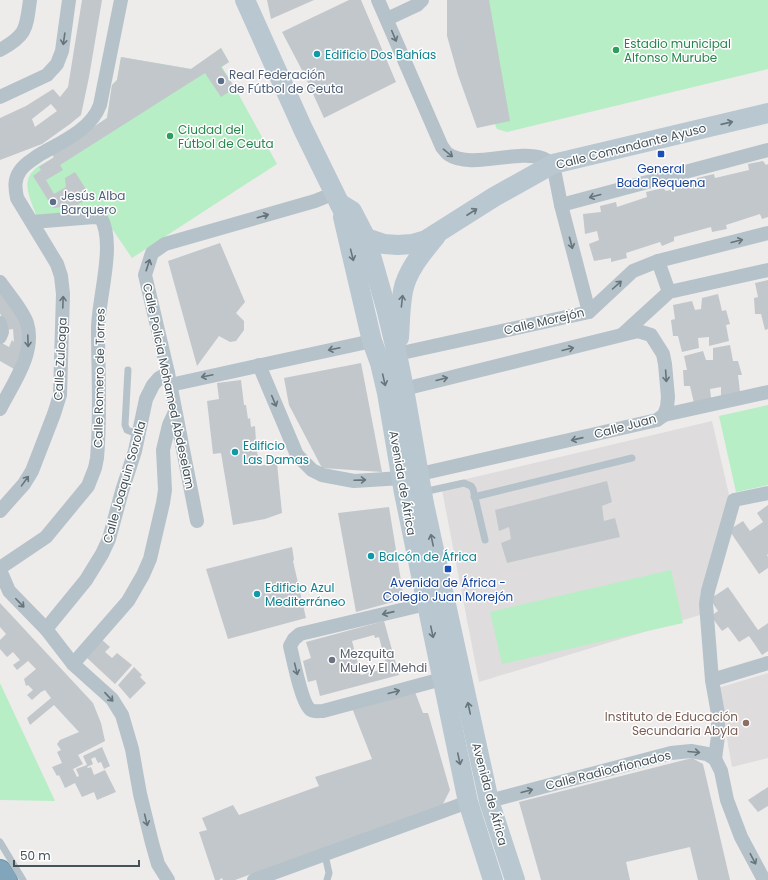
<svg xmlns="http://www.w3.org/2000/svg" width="768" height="880" viewBox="0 0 768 880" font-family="Poppins,sans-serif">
<rect width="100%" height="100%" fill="#eeebeb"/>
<g fill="#dfdcdd">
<polygon points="712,421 730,499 700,596 700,615 479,682 441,485"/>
<polygon points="768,673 768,758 732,767 718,688"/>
</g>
<g fill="#b7eec5">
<polygon points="453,0 768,0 768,69 507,132 497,129 455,30"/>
<path d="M221 48 229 62 222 67 235 88 277 164 132 258 102 214 37 218C33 204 20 184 33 171 38 165 47 162 54 158L52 154 107 118 112 85 117 80 121 57 191 69Z"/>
<polygon points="768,405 768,485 736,492 719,416"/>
<polygon points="671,570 683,623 502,664 490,612"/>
<polygon points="0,683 55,801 0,800"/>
</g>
<g fill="#c2c7cb" fill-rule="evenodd">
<path d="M82 0H102L89 77 81 115 70 124 42 144 0 160V118L26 106 53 89 60 97 68 87ZM51 104 57 111 35 127 32 119Z"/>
<polygon points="267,0 314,0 271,19"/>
<polygon points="349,0 361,0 396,82 324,118 304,74 282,32"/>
<polygon points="447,0 489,0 510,121 477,128 458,75 447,36"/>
<polygon points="221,48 229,62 221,67 235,88 221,97 205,73 60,165 63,170 46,180 54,194 66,187 65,178 75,172 91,197 77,205 53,208 33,176 41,170 39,167 54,157 52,154 107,118 112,85 117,80 121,57 191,69"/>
<polygon points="763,161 766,165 768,164 768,217 762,219 760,214 726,225 727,229 712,232 711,227 674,237 674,241 662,246 660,242 626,253 627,258 611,262 611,258 594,261 589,244 599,240 597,231 585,234 583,214 601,212 600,206 616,202 617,207 647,197 646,192 663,188 666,191 698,183 697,178 714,174 715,178 749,170 748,164"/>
<polygon points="220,243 245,302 236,313 244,321 244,330 236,341 230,342 219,336 197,366 168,261"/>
<polygon points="768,280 768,329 765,330 761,314 755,314 754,298 758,297 755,283"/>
<polygon points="0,284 23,326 23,346 14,369 0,361 0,342 9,347 12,340 14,342 13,329 7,330 0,313"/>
<polygon points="718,294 722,311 726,310 730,324 726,325 729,341 709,346 709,337 698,338 699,348 682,352 678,336 673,336 671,320 675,319 673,305 692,301 695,310 701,309 702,298"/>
<polygon points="730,345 733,361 738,361 742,375 738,375 740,392 721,397 721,387 710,389 711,398 694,403 690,386 684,386 683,370 687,370 684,356 703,351 706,360 713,360 713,348"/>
<polygon points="361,363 382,472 322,468 289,405 284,378"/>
<polygon points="241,380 244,405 246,405 248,419 250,418 251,427 255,426 256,441 259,441 260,451 257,451 259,466 277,463 282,513 265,519 233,525 221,453 213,454 207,401 219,399 217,383"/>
<polygon points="607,481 612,502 602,506 604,521 615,518 620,537 507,563 501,543 511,539 509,527 499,531 495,510"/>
<polygon points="768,505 768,554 767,555 768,557 768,568 759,574 729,530 743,521 750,531 763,522 757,513"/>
<polygon points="389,507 404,599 356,612 338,513"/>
<polygon points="292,547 294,560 293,561 306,618 228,639 206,569"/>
<polygon points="728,587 758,630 768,623 768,651 762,655 749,636 739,642 728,627 722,631 711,616 718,611 710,599"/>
<polygon points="0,603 93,703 101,723 105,741 78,755 83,764 73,769 77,777 79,776 76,769 87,765 83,756 102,747 110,766 104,769 101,762 98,763 95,757 91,759 93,764 87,767 88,768 91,767 94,775 105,770 116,792 97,800 94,792 82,797 75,783 65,788 59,775 57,776 52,767 62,763 57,752 61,750 57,744 60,740 79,732 54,705 30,725 27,718 51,698 45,690 41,692 32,700 27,695 33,690 28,685 26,686 24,679 36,669 28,661 17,670 13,665 20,660 13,652 7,657 0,649 0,640 6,634 0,627"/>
<path d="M384 621 399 675 320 696 316 680 308 682 303 661 311 658 306 642ZM374 635 375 638 379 637 387 668 361 675 352 641Z"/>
<polygon points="101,639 110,647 105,652 112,658 117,653 132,665 115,684 86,657"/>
<polygon points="134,667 142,675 140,677 146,683 130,699 118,685"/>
<polygon points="415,692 423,713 428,713 450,790 443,804 235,880 223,880 222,878 219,880 215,880 199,832 207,830 202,818 233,805 239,815 319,786 315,777 372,759 352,708"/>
<polygon points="692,758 703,764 730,880 698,880 690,847 626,862 630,880 541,880 519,802"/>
<polygon points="768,787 768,806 758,812 748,800"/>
</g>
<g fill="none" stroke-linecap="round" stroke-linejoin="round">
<g stroke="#6d91a8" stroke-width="24">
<polyline id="highway" points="0,871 6,880"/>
</g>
<g stroke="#b6c2c9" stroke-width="7">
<polyline points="128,370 125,425 127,430 139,435"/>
<polyline points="423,492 464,483 471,486 473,489 485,540"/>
<polyline points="474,497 632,458"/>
<polyline points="0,842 23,880"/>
<polyline points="325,855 329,873 327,880"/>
</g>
<g stroke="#b6c2c9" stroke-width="14">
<path d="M378 0 442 147C444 149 446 153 448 154 471 170 516 149 542 158 545 159 549 162 553 164L561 205 589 312"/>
<polyline points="387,19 417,5 422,0"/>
<path d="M0 50C27 35 26 29 30 0"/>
<polyline points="0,97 47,75 57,64 62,51 69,0"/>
<polyline points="561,205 768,150"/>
<polyline points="658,261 669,292"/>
<path d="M0 282C9 295 22 309 27 323 36 353 13 383 0 409"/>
<polyline points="0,323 2,332 0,337"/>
<polyline points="623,334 669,292 768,270"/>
<polyline points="397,354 589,312 633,271 658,261 768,233"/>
<polyline points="259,365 297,455 312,470 322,475 354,481 402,478"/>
<polyline points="170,385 372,341"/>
<polyline points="404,389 638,331 651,335 663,354 665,364 668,397 667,407 664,415 657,420 420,474"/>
<polyline points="664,415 768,392"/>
<path d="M0 511 24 484 32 471 54 414 60 395 63 294 61 276 57 264 17 198C15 188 14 179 20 171 24 164 32 160 39 155 61 142 91 130 100 105L121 0"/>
<polyline points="197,521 168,373 145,275 152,253 165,244 315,201 335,193"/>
<path d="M0 568 46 537 88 486 95 468 97 458C101 415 98 372 98 329 98 299 116 244 101 218L94 217 32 222"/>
<polyline points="0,570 9,591 46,629 73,664 112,699 122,715 132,749 140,794 152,843 158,864 168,880"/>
<path d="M426 604 300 634 294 639 290 646C293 658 302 705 311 710 314 712 319 711 323 711L442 679"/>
<polyline points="46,629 86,580 102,554 109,539 122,491 135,451 146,399 153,385 159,378 168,373"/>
<polyline points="73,664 128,601 143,575 150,559 163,503 165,490 163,450 169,425 175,412"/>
<polyline points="712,680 768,663"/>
<polyline points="715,759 718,736 718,714 712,680 706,604 708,591 734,500 768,493"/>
<polyline points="489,801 671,753 691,751 707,754 715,759 721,771 727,800 741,837 764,880"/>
<polyline points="254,880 468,802"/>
</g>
<g stroke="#b8c7d0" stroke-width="20">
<polyline points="245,0 303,129 351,227 366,238 384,244 398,245 412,244 426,240 494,197 553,164 768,113"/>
<polyline points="339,203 352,211 366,238 386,308 397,354 404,389 424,504 489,801 515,880"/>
<polyline points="343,217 372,341 380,363 387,393 404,493 468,802 493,880"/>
<path d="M399 338C400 322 400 307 403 291 407 270 423 252 436 236"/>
</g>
<use href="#highway" stroke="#81a6bc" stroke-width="22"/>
</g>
<defs><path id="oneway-shaft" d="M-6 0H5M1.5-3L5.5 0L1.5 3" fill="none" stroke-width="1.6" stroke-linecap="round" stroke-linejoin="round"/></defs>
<g stroke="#66747b">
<use href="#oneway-shaft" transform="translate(394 36) rotate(67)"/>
<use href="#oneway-shaft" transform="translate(64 39) rotate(98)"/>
<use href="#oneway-shaft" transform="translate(448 153) rotate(39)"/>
<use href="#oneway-shaft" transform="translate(595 196) rotate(165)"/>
<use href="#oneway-shaft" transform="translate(263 216) rotate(-16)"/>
<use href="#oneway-shaft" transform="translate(737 241) rotate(-14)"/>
<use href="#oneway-shaft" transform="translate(571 243) rotate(75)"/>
<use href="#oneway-shaft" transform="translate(148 265) rotate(-72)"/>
<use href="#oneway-shaft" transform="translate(617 285) rotate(-42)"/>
<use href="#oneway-shaft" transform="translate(63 302) rotate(-88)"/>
<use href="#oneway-shaft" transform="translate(28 341) rotate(88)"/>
<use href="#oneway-shaft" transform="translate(334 349) rotate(168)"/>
<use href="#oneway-shaft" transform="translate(568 349) rotate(-14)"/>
<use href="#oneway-shaft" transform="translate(207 376) rotate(168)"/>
<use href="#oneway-shaft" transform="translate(666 376) rotate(86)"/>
<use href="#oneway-shaft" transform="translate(442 379) rotate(-14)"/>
<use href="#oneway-shaft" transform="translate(274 401) rotate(67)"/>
<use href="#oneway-shaft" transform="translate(577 439) rotate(167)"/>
<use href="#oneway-shaft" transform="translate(360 480) rotate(-2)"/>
<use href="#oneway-shaft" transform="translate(25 481) rotate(-54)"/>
<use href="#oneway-shaft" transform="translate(20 603) rotate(46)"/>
<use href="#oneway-shaft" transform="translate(388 613) rotate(167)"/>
<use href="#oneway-shaft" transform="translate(296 669) rotate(76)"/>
<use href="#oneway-shaft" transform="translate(394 692) rotate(-15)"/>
<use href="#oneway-shaft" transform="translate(109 697) rotate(47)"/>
<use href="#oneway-shaft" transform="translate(694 752) rotate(5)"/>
<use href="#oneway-shaft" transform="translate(527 791) rotate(-15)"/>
<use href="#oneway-shaft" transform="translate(146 820) rotate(76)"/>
<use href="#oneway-shaft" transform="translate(753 859) rotate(62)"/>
</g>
<g stroke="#67757d">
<use href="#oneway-shaft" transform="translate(727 123) rotate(-13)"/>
<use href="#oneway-shaft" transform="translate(472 212) rotate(-33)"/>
<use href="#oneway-shaft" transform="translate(352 255) rotate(76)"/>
<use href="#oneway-shaft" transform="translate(402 301) rotate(-84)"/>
<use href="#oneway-shaft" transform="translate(384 380) rotate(77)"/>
<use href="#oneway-shaft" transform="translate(432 540) rotate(-102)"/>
<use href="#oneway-shaft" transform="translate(432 632) rotate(78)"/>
<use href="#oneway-shaft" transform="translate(469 708) rotate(-102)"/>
<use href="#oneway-shaft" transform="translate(459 759) rotate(78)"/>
</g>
<g fill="#2e9e5b" stroke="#fff" stroke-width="1.5">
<circle cx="616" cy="50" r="4"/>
<circle cx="170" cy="136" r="4"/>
</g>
<g fill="#0f9aa8" stroke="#fff" stroke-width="1.5">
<circle cx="317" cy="54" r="4"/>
<circle cx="235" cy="452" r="4"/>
<circle cx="371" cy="556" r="4"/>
<circle cx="257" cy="594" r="4"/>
</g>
<g fill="#5c6f8a" stroke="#fff" stroke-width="1.5">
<circle cx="221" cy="81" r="4"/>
<circle cx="53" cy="202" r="4"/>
</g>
<g fill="#1a4fb4" stroke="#fff" stroke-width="1.5">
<rect x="657" y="150" width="8" height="8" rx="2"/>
<rect x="444" y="565" width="8" height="8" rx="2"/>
</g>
<circle fill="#6b7280" stroke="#fff" stroke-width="1.5" cx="332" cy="660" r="4"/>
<circle fill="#8d6e63" stroke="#fff" stroke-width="1.5" cx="746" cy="723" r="4"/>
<g text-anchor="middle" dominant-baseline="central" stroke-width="3" stroke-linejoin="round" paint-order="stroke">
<g font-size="12" fill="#27864d" stroke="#fff" text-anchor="start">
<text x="624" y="43">Estadio municipal<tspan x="624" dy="14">Alfonso Murube</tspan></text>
<text x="178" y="129">Ciudad del<tspan x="178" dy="14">Fútbol de Ceuta</tspan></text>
</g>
<g font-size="12" fill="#0d838f" stroke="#fff" text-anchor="start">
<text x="325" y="54">Edificio Dos Bahías</text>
<text x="243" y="445">Edificio<tspan x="243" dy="14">Las Damas</tspan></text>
<text x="379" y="556">Balcón de África</text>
<text x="265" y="587">Edificio Azul<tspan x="265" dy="14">Mediterráneo</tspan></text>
</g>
<g font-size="12" fill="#4e5e75" stroke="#fff" text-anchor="start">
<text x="229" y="74">Real Federación<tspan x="229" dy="14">de Fútbol de Ceuta</tspan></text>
<text x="61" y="195">Jesús Alba<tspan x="61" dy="14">Barquero</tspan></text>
</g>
<g font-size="12" fill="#445259" stroke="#fff">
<text transform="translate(631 146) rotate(-14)">Calle Comandante Ayuso</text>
<text transform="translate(544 321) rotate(-13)">Calle Morejón</text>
<text transform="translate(60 359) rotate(-87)">Calle Zuloaga</text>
<text transform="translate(99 378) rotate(-89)">Calle Romero de Torres</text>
<text transform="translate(169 386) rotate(78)">Calle Policia Mohamed Abdeselam</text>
<text transform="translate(625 426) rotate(-15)">Calle Juan</text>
<text transform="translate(124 482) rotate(-74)">Calle Joaquin Sorolla</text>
<text transform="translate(403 483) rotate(80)">Avenida de África</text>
<text transform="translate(608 770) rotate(-14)">Calle Radioafionados</text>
<text transform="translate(490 794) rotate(75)">Avenida de África</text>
</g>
<g font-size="12" fill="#164399" stroke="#fff">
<text x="661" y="168">General<tspan x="661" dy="14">Bada Requena</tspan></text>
<text x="448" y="582">Avenida de África -<tspan x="448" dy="14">Colegio Juan Morejón</tspan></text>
</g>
<g font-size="12" fill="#5b616d" stroke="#fff" text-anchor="start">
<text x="340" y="653">Mezquita<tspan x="340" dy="14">Muley El Mehdi</tspan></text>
</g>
<g font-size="12" fill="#785e54" stroke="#fff" text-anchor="end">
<text x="738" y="716">Instituto de Educación<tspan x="738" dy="14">Secundaria Abyla</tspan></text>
</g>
</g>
<path d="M14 860v6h125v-6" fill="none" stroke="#445259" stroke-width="2"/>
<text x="20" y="860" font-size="12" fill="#445259" stroke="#ffffff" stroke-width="3" paint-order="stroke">50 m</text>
</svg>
